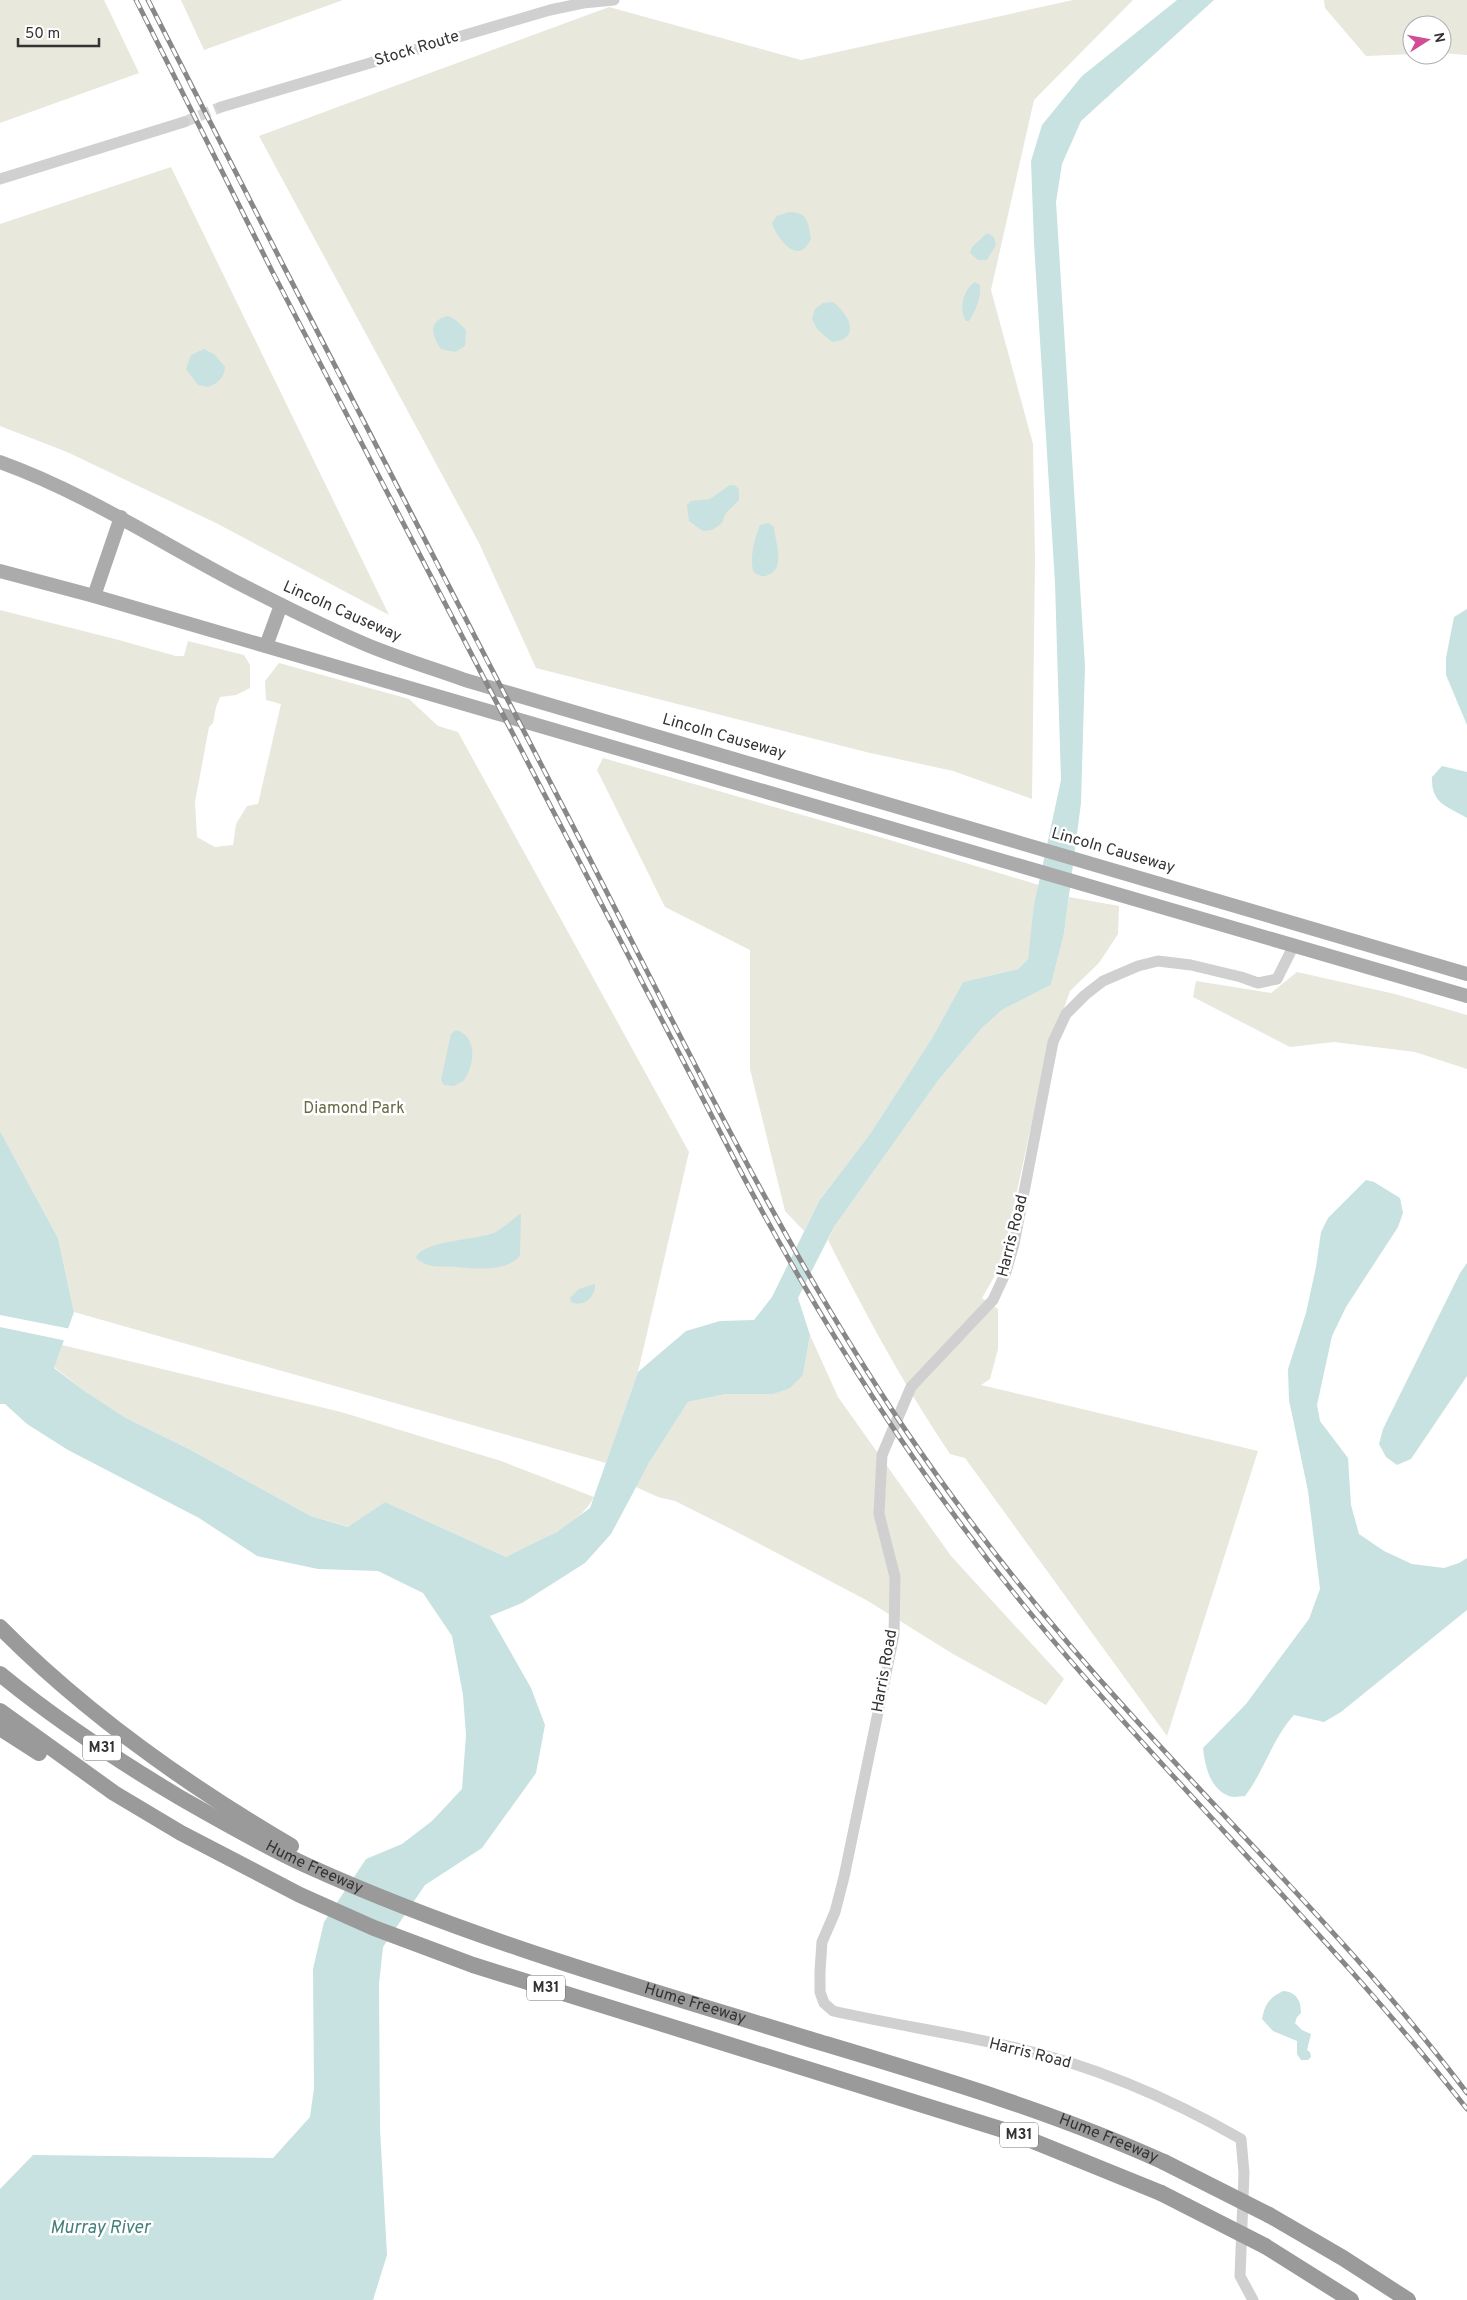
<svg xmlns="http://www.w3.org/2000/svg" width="1467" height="2300" viewBox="0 0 1467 2300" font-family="Overpass,sans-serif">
<rect width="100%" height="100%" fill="#fff"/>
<g fill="#e8e8dd">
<polygon points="0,0 104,0 139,73 0,123"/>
<polygon points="181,0 343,0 204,50"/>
<polygon points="1073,0 1133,0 1034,100 991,290 1033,444 1035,559 1032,799 953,771 866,752 536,668 479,543 259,136 609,7 801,60"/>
<polygon points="1324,0 1467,0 1467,55 1442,53 1442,25 1412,25 1412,54 1366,56 1325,8"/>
<polygon points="171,167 389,615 218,524 67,452 0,426 0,224"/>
<polygon points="0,610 115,639 176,656 184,656 188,641 244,655 250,665 250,688 236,695 220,697 216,707 213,723 209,727 195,802 197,837 215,847 233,845 236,824 247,806 258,804 281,704 266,700 265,681 279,663 409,699 438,726 458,732 689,1152 638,1372 606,1463 74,1312 58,1238 0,1131"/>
<polygon points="603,758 883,838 1039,885 1028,959 1018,969 963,982 932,1038 870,1134 819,1201 804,1231 785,1211 750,1069 750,950 665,907 597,770"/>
<path d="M1069 897 1119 906 1118 934 1099 963 1070 991 1045 1062 1001 1265 982 1298 998 1309V1349L990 1379 981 1385 1258 1451 1167 1736 965 1458 950 1454C904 1386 865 1313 828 1240L834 1227 937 1082 981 1029 1002 1010 1051 985 1064 934Z"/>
<polygon points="1297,972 1395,994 1467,1015 1467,1069 1415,1052 1334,1042 1290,1047 1193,997 1196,981 1271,993"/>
<polygon points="810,1335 838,1397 951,1556 1064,1679 1046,1705 953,1654 868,1601 731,1529 675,1501 658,1497 636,1487 649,1463 688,1402 726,1394 773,1394 803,1375"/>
<path d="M62 1345 341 1412 501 1461 594 1497C577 1528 537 1542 506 1557L385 1502 349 1527 311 1516 189 1449 126 1418 83 1390 54 1367Z"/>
</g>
<g fill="#c7e2e0">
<polygon points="1177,0 1214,0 1081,121 1062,164 1056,202 1085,666 1081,803 1064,934 1051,985 1002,1010 981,1029 937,1082 834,1227 798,1298 810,1335 803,1375 790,1388 773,1394 726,1394 688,1402 649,1463 611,1534 585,1563 522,1603 490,1616 531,1688 545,1725 536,1773 482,1848 425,1885 383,1947 379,1984 380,2129 387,2255 373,2300 0,2300 0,2189 33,2155 273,2158 310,2117 314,2088 313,1969 324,1922 366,1859 402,1844 432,1821 462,1789 466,1735 463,1695 452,1636 423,1593 378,1571 318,1569 257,1556 199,1518 68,1450 27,1424 5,1404 0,1404 0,1131 58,1238 74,1312 54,1368 83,1390 126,1418 189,1449 311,1516 348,1527 385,1502 506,1557 557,1532 590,1508 638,1372 686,1331 720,1321 754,1320 772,1297 819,1201 870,1134 932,1038 963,982 1018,969 1028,959 1034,905 1061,780 1055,583 1034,243 1031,161 1042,125 1082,76"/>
<path d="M789 212C808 212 808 223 811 238 800 267 778 241 772 223L777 216Z"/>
<polygon points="987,233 994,237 996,245 987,260 978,260 970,253 972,247"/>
<path d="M975 282 980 285C981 298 976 310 969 321H966C958 310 964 288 975 282Z"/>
<path d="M833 302C849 314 862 339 832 342L817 329 812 319 815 309 823 303Z"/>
<path d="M448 316 456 320 466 330 465 346 455 352 441 349C432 336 427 321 448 316Z"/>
<path d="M204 349 215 355 225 367C224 378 218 383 208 387L198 385 186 369 191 355Z"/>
<polygon points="730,485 736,486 739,490 739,500 725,514 722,523 712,530 703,531 689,521 687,505 691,501 710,499"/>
<path d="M768 523 774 527C775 541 786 568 768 575 762 578 757 575 753 571 750 555 754 541 760 525Z"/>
<polygon points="1467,609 1467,725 1446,675 1446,658 1454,617"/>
<path d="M1442 766 1467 772V818C1447 806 1431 804 1432 777Z"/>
<path d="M456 1030C479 1037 474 1067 463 1081L454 1086 444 1085 441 1080 451 1034Z"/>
<path d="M1366 1180 1374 1182 1400 1198 1403 1213 1398 1227 1346 1307 1332 1336 1317 1405 1320 1421 1348 1458 1351 1505 1359 1534 1384 1551 1412 1564 1444 1568 1459 1563 1467 1558V1610L1341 1712 1324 1722 1294 1715C1272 1739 1265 1770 1245 1796 1240 1796 1233 1798 1229 1796 1210 1789 1205 1766 1203 1748L1246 1704 1300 1631 1309 1619 1320 1589 1308 1491 1289 1400 1288 1369 1306 1313 1316 1267 1321 1232 1328 1218Z"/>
<path d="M521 1213 520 1255C508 1272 476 1269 457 1267 442 1265 430 1270 416 1258 422 1240 481 1240 496 1232 504 1227 513 1219 521 1213Z"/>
<polygon points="1467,1263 1467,1376 1411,1459 1397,1465 1386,1457 1379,1444 1383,1429 1460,1273"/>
<path d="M595 1284C596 1297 583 1308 571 1302L570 1298 579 1289Z"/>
<path d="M1283 1991C1297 1992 1301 2001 1301 2013L1297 2017 1295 2023 1302 2030 1311 2034 1307 2050 1310 2052 1311 2057 1308 2060H1301L1297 2054V2041L1273 2031 1262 2019C1265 2004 1269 1998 1283 1991Z"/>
</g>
<polygon fill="#fff" points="0,1315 71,1329 67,1341 0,1327"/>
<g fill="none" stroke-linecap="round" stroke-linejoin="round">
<polyline stroke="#d6d6d6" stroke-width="11" stroke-dasharray="11 5.5" stroke-linecap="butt" points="184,122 221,107"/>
<g stroke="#d0d0d0" stroke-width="11">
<polyline points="221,107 550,10 583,3 614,0"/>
<polyline points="0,179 184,122"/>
<path d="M1253 2300 1240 2276 1244 2173 1241 2139C1168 2097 1090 2064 1008 2046 950 2033 891 2024 833 2011L824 2003 820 1992V1971L822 1942 835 1912 844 1877 894 1635 895 1577 879 1514 882 1455 911 1387 993 1300 1006 1272 1014 1244 1053 1042 1066 1014 1085 995 1103 981 1138 966 1158 961 1191 965 1241 977 1258 983 1277 979 1294 945"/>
</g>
<g stroke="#ababab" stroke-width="14">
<path d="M0 462C86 493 161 543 242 585 285 607 328 629 372 647 402 659 434 669 465 680L1467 974"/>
<polyline points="0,571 94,596 1467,996"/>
<polyline points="94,596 121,517"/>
<polyline points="266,646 281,605"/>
</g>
<g stroke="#9a9a9a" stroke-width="16">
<path d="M0 1627C85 1713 187 1785 291 1846"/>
<path id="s1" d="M0 1674C56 1720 117 1760 179 1797 221 1821 264 1846 308 1866 469 1939 640 1987 809 2039 929 2075 1049 2110 1164 2162"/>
<polyline points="0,1711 114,1793 181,1833 300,1895 374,1928 473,1965 1013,2133 1161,2193"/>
<polyline points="0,1728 39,1753"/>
<polyline points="1269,2215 1343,2258 1408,2300"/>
<polyline points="1265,2246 1351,2300"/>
</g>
<g stroke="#888" stroke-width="5">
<g id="rail">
<path d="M136 0 272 271 742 1174C822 1325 914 1470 1022 1603 1164 1777 1328 1932 1467 2109"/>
<path d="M148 0C289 279 433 556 577 834 680 1034 777 1238 902 1425 970 1526 1046 1621 1127 1710 1241 1837 1364 1956 1467 2093"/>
</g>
</g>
<use href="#rail" stroke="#fff" stroke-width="3" stroke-dasharray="9" stroke-linecap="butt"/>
<g stroke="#9a9a9a" stroke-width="16">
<polyline points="1164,2162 1269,2215"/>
<polyline points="1161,2193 1265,2246"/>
</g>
</g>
<g text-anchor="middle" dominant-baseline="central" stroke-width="5" stroke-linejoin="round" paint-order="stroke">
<g fill="#fff" stroke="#707070" stroke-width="1">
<rect x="83" y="1735.5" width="38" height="25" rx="4"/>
<rect x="527" y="1975.5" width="38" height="25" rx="4"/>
<rect x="1000" y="2122.5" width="38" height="25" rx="4"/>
</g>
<g font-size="15" font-weight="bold" fill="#333">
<text x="102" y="1748">M31</text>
<text x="546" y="1988">M31</text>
<text x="1019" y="2135">M31</text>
</g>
<g font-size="16" fill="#333" stroke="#fff">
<text transform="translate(417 49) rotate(-17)">Stock Route</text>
<text transform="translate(342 612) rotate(24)">Lincoln Causeway</text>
<text transform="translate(724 737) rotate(16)">Lincoln Causeway</text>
<text transform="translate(1113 851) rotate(16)">Lincoln Causeway</text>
<text transform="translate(1013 1236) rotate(-76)">Harris Road</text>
<text transform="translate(885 1671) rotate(-80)">Harris Road</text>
<text stroke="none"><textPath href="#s1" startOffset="370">Hume Freeway</textPath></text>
<text stroke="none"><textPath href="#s1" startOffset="775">Hume Freeway</textPath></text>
<text transform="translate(1030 2054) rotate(14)">Harris Road</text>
<text stroke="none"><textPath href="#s1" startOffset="1210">Hume Freeway</textPath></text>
</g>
<g font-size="16" fill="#676a45" stroke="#fff">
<text x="354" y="1109">Diamond Park</text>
</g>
<g font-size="18" font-style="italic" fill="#43807b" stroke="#fff">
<text x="100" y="2228">Murray River</text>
</g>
</g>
<g transform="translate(1427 40) rotate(79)"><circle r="24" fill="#ffffff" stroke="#adadad"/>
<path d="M0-4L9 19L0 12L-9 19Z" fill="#d14d94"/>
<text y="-8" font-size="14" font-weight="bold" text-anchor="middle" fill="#333333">N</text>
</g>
<path d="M18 38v8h81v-8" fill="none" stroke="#333333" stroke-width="2.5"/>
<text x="25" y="38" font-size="15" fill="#333333" stroke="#ffffff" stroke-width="4" paint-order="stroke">50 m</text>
</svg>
